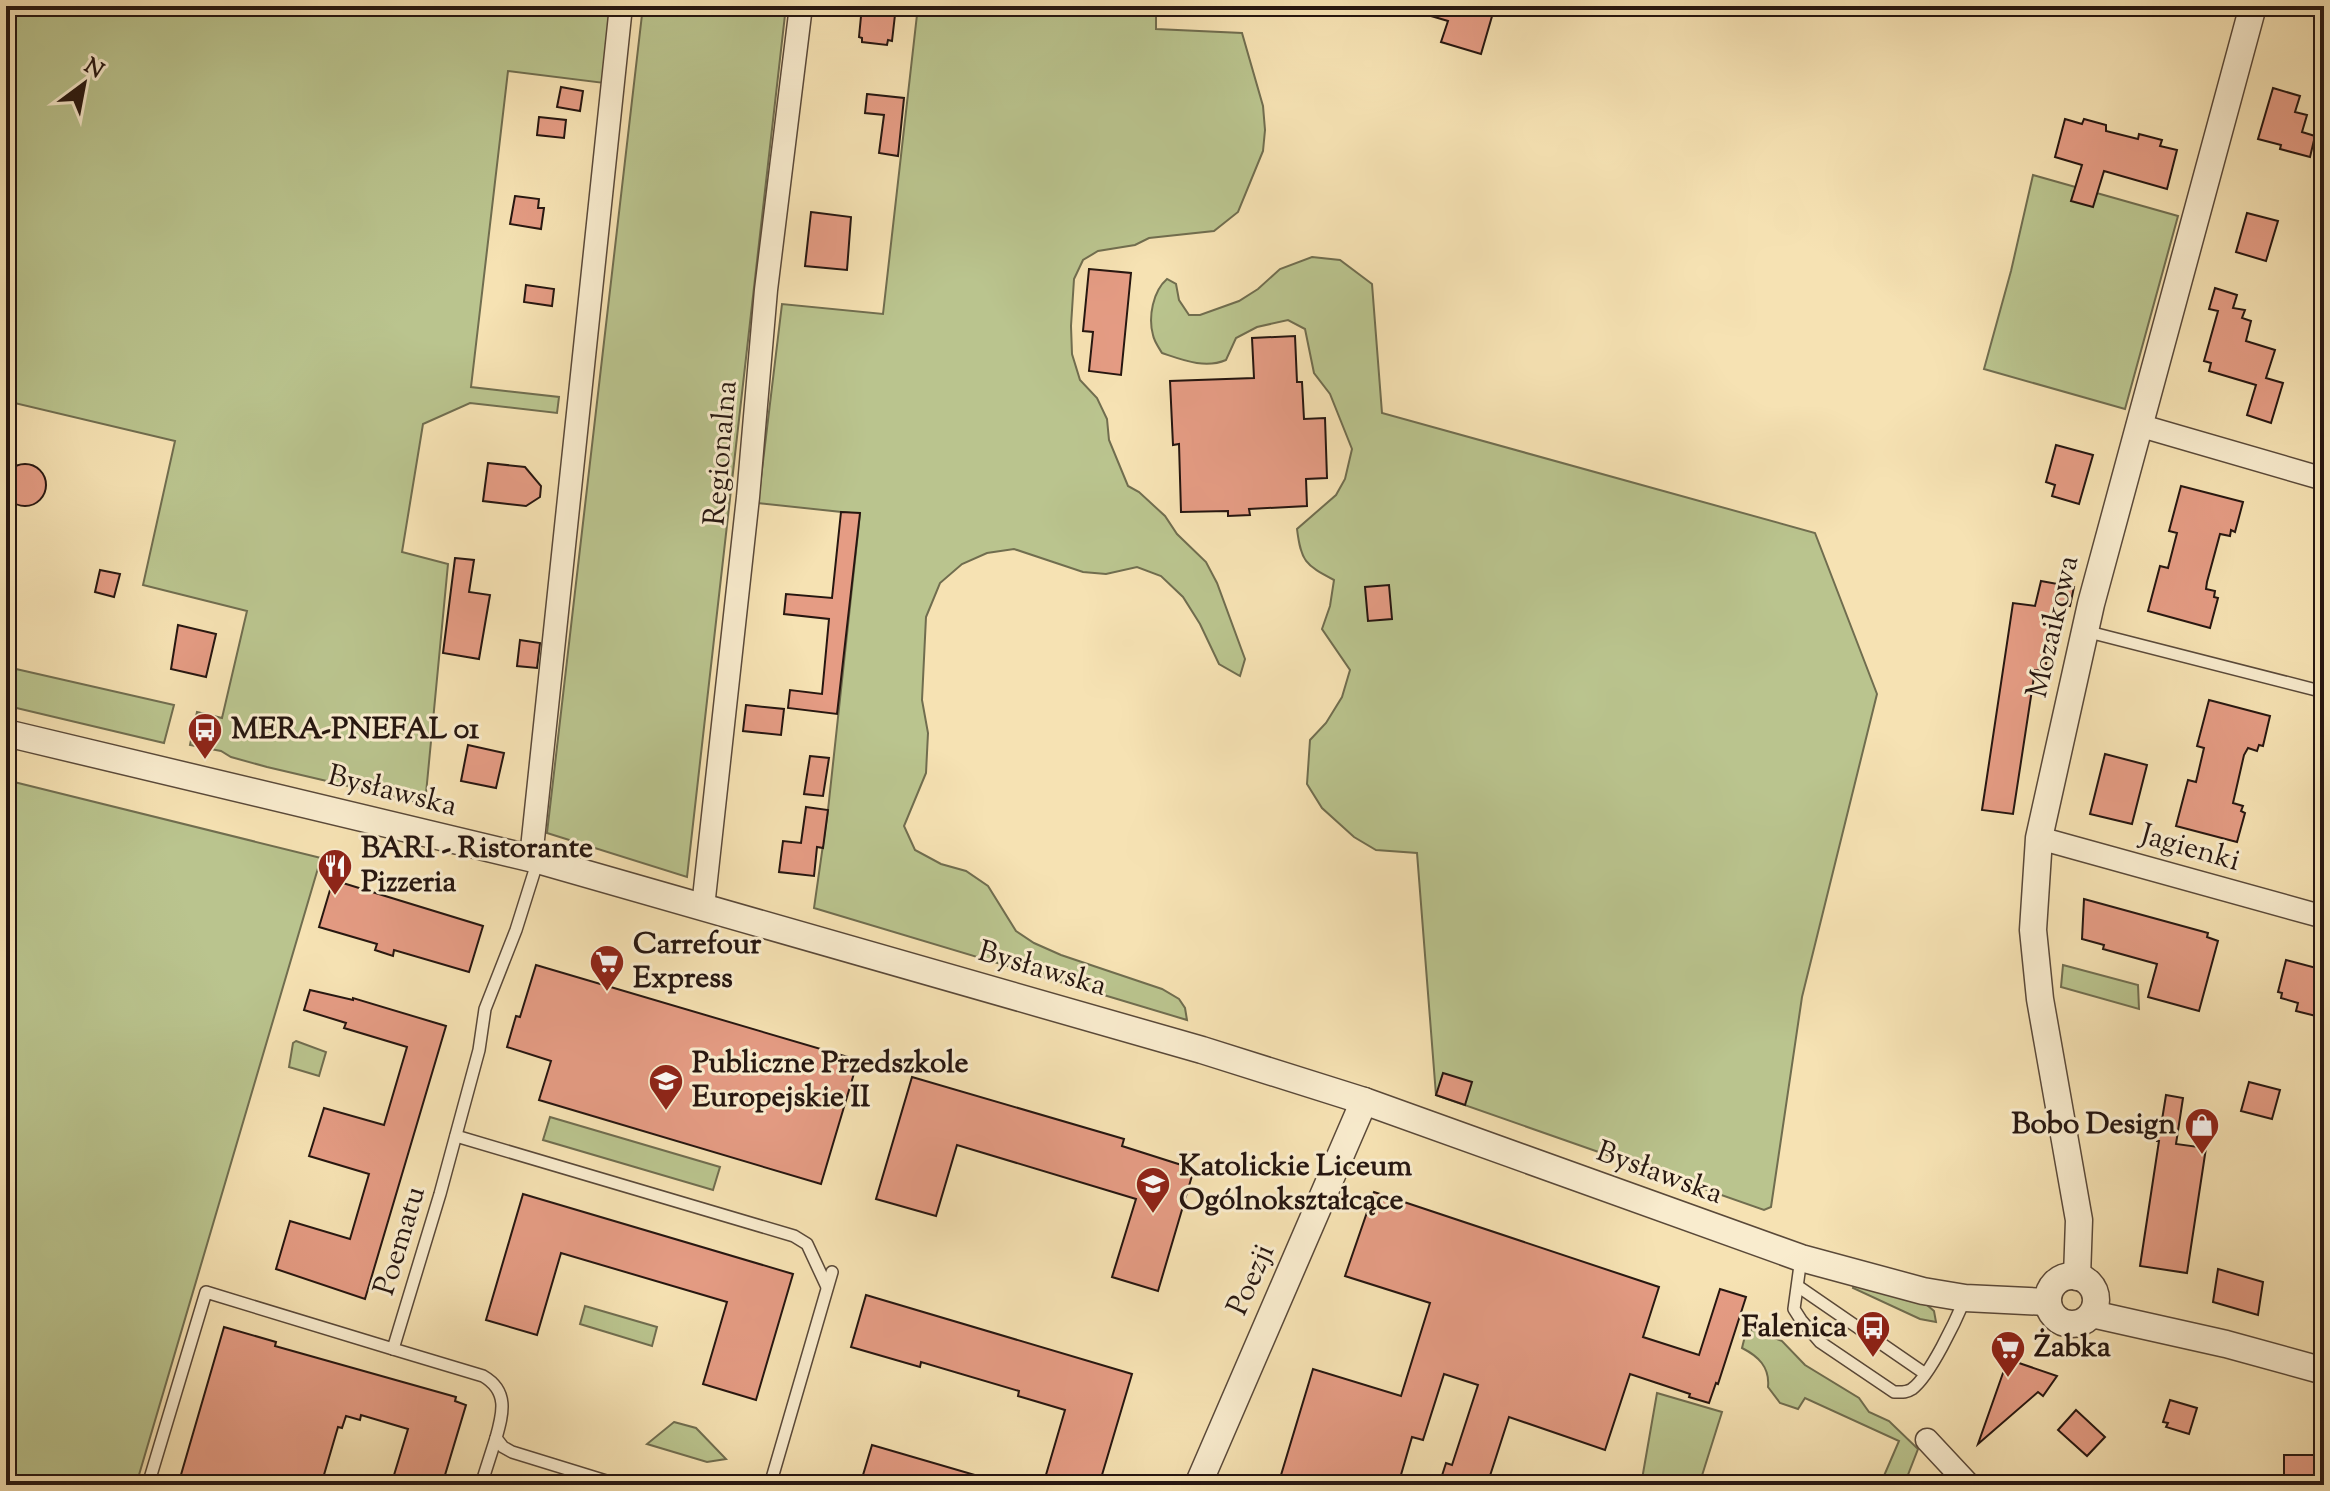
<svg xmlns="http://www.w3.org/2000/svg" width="2330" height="1491" viewBox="0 0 2330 1491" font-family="'Sorts Mill Goudy',serif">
<rect width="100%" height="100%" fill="#f6e2b3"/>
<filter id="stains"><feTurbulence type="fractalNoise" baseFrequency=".0025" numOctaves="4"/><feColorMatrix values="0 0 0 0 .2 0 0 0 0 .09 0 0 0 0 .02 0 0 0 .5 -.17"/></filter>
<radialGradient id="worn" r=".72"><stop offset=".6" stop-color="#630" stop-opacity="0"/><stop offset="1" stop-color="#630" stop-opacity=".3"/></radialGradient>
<g fill="#bac48e" stroke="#706d4f" stroke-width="2">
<polygon points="6,6 614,6 604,83 508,71 471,387 559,397 557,413 470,403 423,424 402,552 448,564 425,804 267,767 231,757 221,751 190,745 197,712 222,718 247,611 143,585 175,441 6,401"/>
<polygon points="643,6 786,6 687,877 547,833"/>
<polygon points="918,6 1156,6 1156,29 1242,33 1263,106 1265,130 1263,151 1238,212 1214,231 1149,238 1135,245 1098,251 1083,260 1074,279 1071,326 1072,354 1080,380 1097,398 1107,419 1109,440 1128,486 1139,492 1165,516 1177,534 1206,562 1217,583 1245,659 1240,676 1219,664 1200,624 1183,597 1161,576 1137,567 1106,574 1083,572 1014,549 987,553 962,564 940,583 926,617 922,700 928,733 926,773 904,826 915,850 941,864 966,871 988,886 1016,931 1034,943 1061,955 1162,989 1179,999 1185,1008 1187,1020 814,908 828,810 860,514 758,503 782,304 883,314"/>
<polygon points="2033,175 2178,216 2125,409 1984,369 2011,271"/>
<path d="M1312 257 1340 260 1372 284 1382 413 1815 533 1877 694 1802 997 1771 1207 1764 1210 1436 1095 1417 853 1376 850 1354 837 1322 808 1307 784 1310 740 1326 723 1342 697 1350 670 1322 629 1330 606 1334 580C1305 565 1301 561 1297 529L1336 495 1345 479 1352 449 1330 394 1314 373 1305 329 1288 320 1257 327 1236 338 1226 360C1205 369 1183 360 1162 353 1159 348 1154 341 1153 335 1148 317 1153 291 1167 279L1176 284 1179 300 1189 315H1200L1239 301 1258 289 1280 269Z"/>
<polygon points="16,669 174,705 164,743 8,706"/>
<polygon points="6,780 321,858 136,1485 6,1485"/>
<polygon points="2063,965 2138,985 2139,1009 2061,987"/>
<polygon points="296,1041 326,1052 319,1076 289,1067 293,1043"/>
<polygon points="550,1117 720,1167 713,1190 543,1140"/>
<polygon points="1854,1285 1927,1305 1934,1311 1936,1322 1920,1319 1853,1288"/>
<polygon points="585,1306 657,1327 652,1346 580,1324"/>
<path d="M1747 1328 1782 1341 1805 1365 1859 1398 1869 1412 1889 1421 1918 1449 1904 1485H1880L1899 1441 1805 1398 1798 1409 1780 1403 1768 1387C1770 1367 1758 1356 1742 1348Z"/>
<polygon points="1657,1393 1722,1412 1699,1485 1641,1485"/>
<polygon points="674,1422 696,1428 726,1459 707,1462 647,1444"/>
</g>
<g fill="#e59c84" stroke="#261610" stroke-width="2">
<polygon points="862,6 896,6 892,41 888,40 887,45 862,42 862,38 859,37"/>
<polygon points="1415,6 1495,6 1481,54 1441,42 1448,21 1414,11"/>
<polygon points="561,87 583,91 580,111 557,107"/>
<polygon points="2273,88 2300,96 2295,112 2307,115 2302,132 2315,136 2310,157 2280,149 2281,145 2258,139"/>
<polygon points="867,94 904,98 898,156 879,153 884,115 865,113"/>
<polygon points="539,117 566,120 564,138 537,135"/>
<polygon points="2065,119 2082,124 2084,119 2106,125 2106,131 2138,139 2139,134 2162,140 2160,146 2177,150 2167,189 2104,171 2093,207 2071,201 2082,165 2055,157"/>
<polygon points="515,196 539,199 538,208 544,208 541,229 510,224"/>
<polygon points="811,212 851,217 847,270 805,266"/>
<polygon points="2247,213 2278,221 2266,261 2236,252"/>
<polygon points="1089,269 1131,273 1121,375 1089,371 1093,332 1083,331"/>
<polygon points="526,285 554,289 552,306 524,302"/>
<polygon points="2215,288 2237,295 2233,308 2245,310 2242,318 2251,321 2246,341 2275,350 2266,378 2283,383 2271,423 2247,415 2256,385 2209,371 2211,363 2204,361 2218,311 2209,309"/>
<polygon points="1295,336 1297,382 1302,382 1304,419 1325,418 1327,478 1306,479 1307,506 1249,509 1250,515 1228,516 1228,511 1181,512 1179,444 1173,445 1170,381 1254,378 1252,338"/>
<polygon points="2056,445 2093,455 2079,504 2052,496 2055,485 2046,482"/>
<polygon points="488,463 525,467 541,486 540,497 526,506 483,501"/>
<circle cx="25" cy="485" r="21"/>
<polygon points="2181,486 2243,502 2235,532 2231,530 2230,536 2220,534 2207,582 2206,589 2215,591 2214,597 2218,598 2210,628 2148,611 2160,566 2168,568 2177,533 2169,531"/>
<polygon points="841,512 860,513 837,714 788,708 790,690 822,694 829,619 784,614 786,594 832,598"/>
<polygon points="455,558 474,560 469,592 490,595 479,659 443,653"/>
<polygon points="100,570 120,574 114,597 95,592"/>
<polygon points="2041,581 2074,587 2070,606 2055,603 2045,671 2035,670 2013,814 1982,810 2013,603 2035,606"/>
<polygon points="1389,585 1392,619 1368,621 1365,587"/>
<polygon points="178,625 216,634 206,677 171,669"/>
<polygon points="520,640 540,643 537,668 517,666"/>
<polygon points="2209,700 2270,716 2263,746 2259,745 2257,751 2248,748 2244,755 2233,803 2243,806 2241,811 2245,813 2237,842 2176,826 2188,780 2196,782 2204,748 2197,746"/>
<polygon points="746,705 784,709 781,735 743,731"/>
<polygon points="468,745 504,753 496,788 461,781"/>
<polygon points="2105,754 2147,765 2132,824 2090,814"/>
<polygon points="810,756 829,758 823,796 804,794"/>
<polygon points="806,807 828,810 823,848 817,847 814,876 779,872 783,841 801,843"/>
<polygon points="333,880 483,926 469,972 394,950 393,956 375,950 377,944 319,927"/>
<polygon points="2084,899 2208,933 2207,937 2218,941 2199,1011 2148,997 2157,964 2103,949 2104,945 2082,939"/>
<polygon points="2286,960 2324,970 2324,1018 2296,1011 2298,1003 2281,998 2282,993 2278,992"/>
<polygon points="536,965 858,1060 821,1184 539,1100 551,1061 507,1047 516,1016 520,1017"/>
<polygon points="310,990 353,1000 353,998 446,1026 365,1299 276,1269 290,1221 350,1239 369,1174 309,1156 324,1108 384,1125 407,1047 344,1028 346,1023 304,1010"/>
<polygon points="1443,1073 1472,1082 1465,1105 1436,1095"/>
<polygon points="912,1077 1124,1139 1122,1146 1194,1169 1158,1291 1112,1277 1136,1199 957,1145 936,1216 876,1199"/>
<polygon points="2249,1082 2280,1090 2272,1119 2241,1111"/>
<polygon points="2166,1095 2183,1098 2176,1144 2206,1148 2187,1273 2140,1266 2159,1141 2157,1141 2160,1119 2162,1120"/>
<polygon points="1374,1192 1659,1287 1643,1337 1699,1355 1720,1289 1746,1297 1718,1384 1716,1383 1709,1403 1689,1397 1690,1394 1630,1374 1605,1450 1509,1417 1487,1485 1439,1485 1446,1463 1452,1465 1478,1385 1444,1374 1423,1440 1412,1437 1398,1485 1278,1485 1313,1369 1401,1396 1430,1303 1345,1276"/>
<polygon points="523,1194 793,1274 756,1400 703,1384 727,1302 561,1253 537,1335 486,1320"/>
<polygon points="2218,1269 2263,1282 2258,1315 2213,1302"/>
<polygon points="866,1295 1132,1374 1099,1485 1043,1485 1065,1410 1018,1396 1019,1391 921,1362 920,1367 851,1347"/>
<polygon points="224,1327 276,1342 275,1346 456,1397 455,1401 466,1405 442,1485 391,1485 408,1429 361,1415 360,1420 346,1416 342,1428 338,1427 321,1485 178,1485"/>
<polygon points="2016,1362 2057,1376 2043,1396 2038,1392 1978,1444 2003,1373"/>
<polygon points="2170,1400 2197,1408 2189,1434 2166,1427 2168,1423 2163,1422"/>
<polygon points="2076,1410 2105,1437 2087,1456 2058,1430"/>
<polygon points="872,1445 992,1480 992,1485 860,1485"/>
<rect x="2284" y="1455" width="40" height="30"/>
</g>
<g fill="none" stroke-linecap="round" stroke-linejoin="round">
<g stroke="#5a4939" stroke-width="14">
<g id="service">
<polyline points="2085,631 2324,692"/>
<path d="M538 860 516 930 485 1009 479 1050 440 1194 393 1349 483 1376C509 1391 503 1413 496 1438L503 1447 512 1452 619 1485"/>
<polyline points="456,1136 794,1236 807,1244 827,1287"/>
<path d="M1801 1258 1794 1309 1801 1320 1820 1342 1894 1392C1901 1392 1906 1393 1912 1389 1930 1376 1956 1320 1965 1299"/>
<polyline points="1799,1287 1924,1373"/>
<polyline points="148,1485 206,1292 393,1349"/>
<polyline points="481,1485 496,1438"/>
<polyline points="770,1485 832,1272"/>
</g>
</g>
<g stroke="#5a4939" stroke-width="25">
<g id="minor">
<polyline points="2138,425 2324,479"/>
<polyline points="2039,838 2324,917"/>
<polyline points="531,858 621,6"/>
<polyline points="703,907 748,497 766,290 801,6"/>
<polyline points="1927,1440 1969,1485"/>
</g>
</g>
<g stroke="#5a4939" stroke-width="29">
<g id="tertiary">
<polyline points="6,733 538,860 1202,1050 1364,1101 1801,1258 1923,1291 1965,1298 2047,1302"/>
<circle cx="2072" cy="1300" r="24"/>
<polyline points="2077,1277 2079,1220 2040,999 2033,930 2039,838 2091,604 2253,6"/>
<polyline points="2092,1314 2226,1344 2324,1371"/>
<polyline points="1198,1485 1364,1101"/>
</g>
</g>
<use href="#service" stroke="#f9ecce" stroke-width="11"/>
<use href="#minor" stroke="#f9ecce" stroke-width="22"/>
<use href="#tertiary" stroke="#f9ecce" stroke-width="26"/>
</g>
<defs>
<g id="bus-pin" transform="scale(1.8)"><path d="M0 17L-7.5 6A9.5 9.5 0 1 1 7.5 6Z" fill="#8f2418" stroke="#f9ecce"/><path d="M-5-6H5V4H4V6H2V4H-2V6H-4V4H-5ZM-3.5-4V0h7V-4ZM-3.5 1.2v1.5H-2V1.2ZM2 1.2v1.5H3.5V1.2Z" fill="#fff"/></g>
<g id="restaurant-pin" transform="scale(1.8)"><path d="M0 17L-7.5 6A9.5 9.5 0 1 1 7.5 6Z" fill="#8f2418" stroke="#f9ecce"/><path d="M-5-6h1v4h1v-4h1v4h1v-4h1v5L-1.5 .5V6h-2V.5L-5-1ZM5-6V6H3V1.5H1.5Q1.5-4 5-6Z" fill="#fff"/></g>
<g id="supermarket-pin" transform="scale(1.8)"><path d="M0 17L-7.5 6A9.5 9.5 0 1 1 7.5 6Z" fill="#8f2418" stroke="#f9ecce"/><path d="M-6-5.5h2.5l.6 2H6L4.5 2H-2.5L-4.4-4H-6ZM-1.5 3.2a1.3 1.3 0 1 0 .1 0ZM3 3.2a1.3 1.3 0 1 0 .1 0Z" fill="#fff"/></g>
<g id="school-pin" transform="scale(1.8)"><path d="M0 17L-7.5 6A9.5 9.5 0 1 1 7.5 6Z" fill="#8f2418" stroke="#f9ecce"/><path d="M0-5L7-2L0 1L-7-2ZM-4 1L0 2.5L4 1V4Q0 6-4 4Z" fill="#fff"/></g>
<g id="shop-pin" transform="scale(1.8)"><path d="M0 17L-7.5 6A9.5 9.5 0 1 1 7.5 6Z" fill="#8f2418" stroke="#f9ecce"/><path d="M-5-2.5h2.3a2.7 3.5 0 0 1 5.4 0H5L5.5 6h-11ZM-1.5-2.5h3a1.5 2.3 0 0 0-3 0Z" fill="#fff"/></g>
</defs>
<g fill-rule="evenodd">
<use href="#bus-pin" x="205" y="730"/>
<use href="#restaurant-pin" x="335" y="866"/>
<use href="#supermarket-pin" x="607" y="962"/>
<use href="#school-pin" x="666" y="1081"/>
<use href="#shop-pin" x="2202" y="1125"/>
<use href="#school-pin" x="1153" y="1184"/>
<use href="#bus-pin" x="1873" y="1328"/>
<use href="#supermarket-pin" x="2008" y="1348"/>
</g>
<g text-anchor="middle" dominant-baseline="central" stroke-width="6" stroke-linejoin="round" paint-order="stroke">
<g font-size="30" fill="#261610" stroke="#f9ecce">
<text transform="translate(722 453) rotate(-85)">Regionalna</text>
<text transform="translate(2054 627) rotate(-77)">Mozaikowa</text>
<text transform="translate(392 792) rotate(14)">Bysławska</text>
<text transform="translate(2190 849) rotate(16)">Jagienki</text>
<text transform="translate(1042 970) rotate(16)">Bysławska</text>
<text transform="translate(1659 1174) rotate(20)">Bysławska</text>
<text transform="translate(401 1241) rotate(-73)">Poematu</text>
<text transform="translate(1252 1280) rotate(-66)">Poezji</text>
</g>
<g font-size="30" font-weight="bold" fill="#261610" stroke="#f9ecce" text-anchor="start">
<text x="231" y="730">MERA-PNEFAL 01</text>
<text x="361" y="849">BARI - Ristorante<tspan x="361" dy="34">Pizzeria</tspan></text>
<text x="633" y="945">Carrefour<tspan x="633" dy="34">Express</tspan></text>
<text x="692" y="1064">Publiczne Przedszkole<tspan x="692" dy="34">Europejskie II</tspan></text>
<text x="2176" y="1125" text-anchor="end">Bobo Design</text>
<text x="1179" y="1167">Katolickie Liceum<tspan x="1179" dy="34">Ogólnokształcące</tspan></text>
<text x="1847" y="1328" text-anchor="end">Falenica</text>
<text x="2034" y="1348">Żabka</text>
</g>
</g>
<rect width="2330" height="1491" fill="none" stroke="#f6e2b3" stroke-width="32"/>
<rect x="8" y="8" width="2314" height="1475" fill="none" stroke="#261610" stroke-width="4"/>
<rect x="16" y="16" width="2298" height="1459" fill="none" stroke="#261610" stroke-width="2"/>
<g transform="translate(84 84) rotate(32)" stroke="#f9ecce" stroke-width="6" paint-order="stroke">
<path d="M0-6L14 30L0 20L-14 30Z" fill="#261610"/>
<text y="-12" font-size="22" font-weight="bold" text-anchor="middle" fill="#261610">N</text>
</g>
<rect width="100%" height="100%" filter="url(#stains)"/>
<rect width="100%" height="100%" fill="url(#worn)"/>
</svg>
